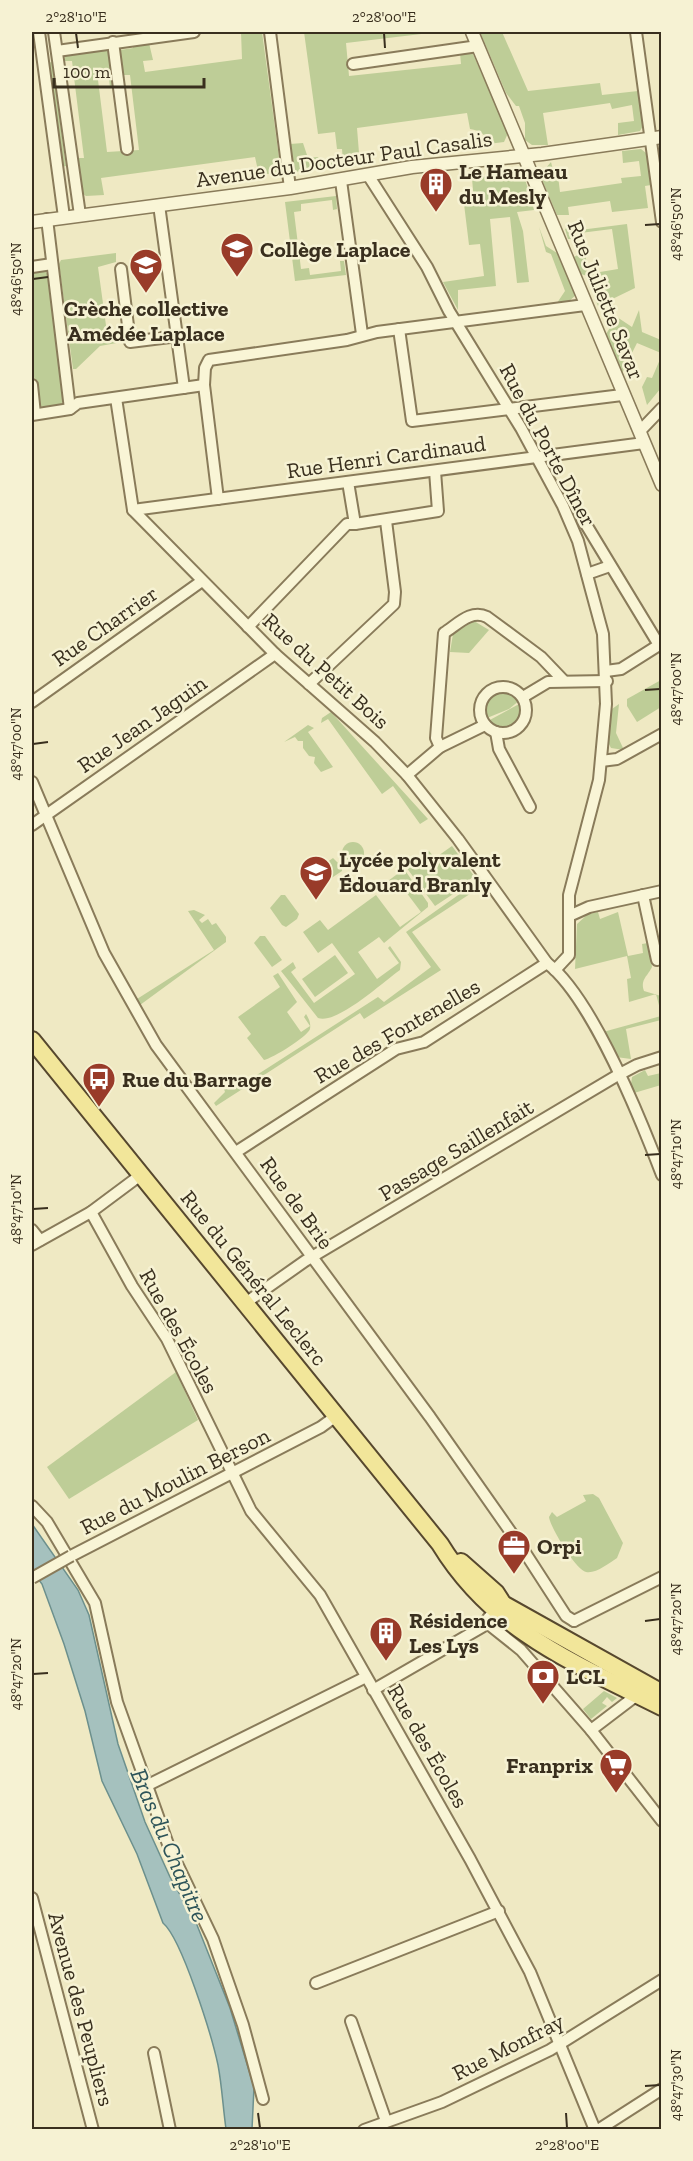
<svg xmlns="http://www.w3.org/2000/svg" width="693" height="2161" viewBox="0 0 693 2161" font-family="'Zilla Slab',serif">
<rect width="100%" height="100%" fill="#efe9c3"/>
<g fill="#becd97">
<polygon points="241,32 262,32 281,172 259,175 255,157 101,178 104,195 86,196 82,193 77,158 84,158 72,61 65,61 65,54 102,49 111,53 115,86 110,88 109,78 98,80 107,152 139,150 130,75 122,75 120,50 133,48 133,44 149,43 153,60 143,61 145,72 242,59"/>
<path d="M304 32H438L346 43 349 76 461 64 460 53 472 52 508 133 504 142 488 144C486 134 481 131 470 129L467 113 357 128 359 153 364 152 366 163 294 172 290 144 303 143 308 158 318 157 322 162 343 161 342 149H337L335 132 318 134Z"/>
<polygon points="480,32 502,32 528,91 600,83 602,95 638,91 643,126 640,131 618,135 618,123 634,121 632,105 612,109 610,103 543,113 548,145 532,145 525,140 525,123 519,106 516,106 506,93"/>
<polygon points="52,62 66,166 61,167 47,63"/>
<polygon points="641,149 646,153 651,185 645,186 648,208 612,212 610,201 568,207 569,215 557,215 540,175 551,162 553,170 568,169 568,174 558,176 560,192 622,183 621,178 641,176 639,161 623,163 622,151"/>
<polygon points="523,172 534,210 517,212 523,231 529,282 517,283 510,217 490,219 496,286 458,290 458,310 443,282 484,276 480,244 469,245 464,204 474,203 472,178"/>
<polygon points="336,196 337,209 333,210 332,200 301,204 301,211 294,212 301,269 309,268 310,275 341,271 340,261 344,261 346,275 295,281 285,202"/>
<polygon points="627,224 635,288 598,306 587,276 581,274 574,257 585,251 588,274 618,269 612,229 572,234 572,239 568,239 565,229 571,226 572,231"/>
<polygon points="539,227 546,246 557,253 576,295 568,302 557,303 565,291 551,254 546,252"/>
<polygon points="116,253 116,262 98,267 108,340 119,339 121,334 122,342 100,346 76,369 73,369 59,264 61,260"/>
<polygon points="43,270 47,273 63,400 61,405 37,407 32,355 32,271"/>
<polygon points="639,310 642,332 661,340 661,353 637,343 622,373 606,334 617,317 632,327"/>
<polygon points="661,357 661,388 647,405 642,387 647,377 652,378"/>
<polygon points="474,621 489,630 469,653 450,652 453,634"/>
<polygon points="661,680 661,707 637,722 627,706 627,699"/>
<path d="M501 691 511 692 520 700 509 709 487 718C482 705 487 695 501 691Z"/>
<path d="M521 703 520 720C511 731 499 731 488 721Z"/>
<polygon points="619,704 616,733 624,750 611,748 608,742 612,709"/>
<polygon points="331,712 428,819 420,824 393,786 382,794 328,719 321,723 322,718"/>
<polygon points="308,725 314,728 308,732 333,767 321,772 314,763 315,757 309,756 303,748 303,741 298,741 295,737 284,742"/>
<circle cx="353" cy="853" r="11"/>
<polygon points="452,846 474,876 468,881 470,883 435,906 406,867 429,851 435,858"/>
<polygon points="333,858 342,867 342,871 324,883 316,870"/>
<path d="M404 869 428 903V907L384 943 379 937 358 952 377 979 399 963 388 948 390 946 401 962 400 970C384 981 337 1025 318 1018L281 971 293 962 296 968 291 972 314 1003 355 974 332 943 318 953 303 932 320 920 328 930 376 895 400 927 421 912 403 888 396 892 388 881Z"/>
<polygon points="478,881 482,886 412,932 441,970 364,1019 360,1013 216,1106 214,1103 225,1092 223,1086 240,1077 246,1082 378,997 384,1002 431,967 406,932"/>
<polygon points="281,895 285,895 299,914 297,919 286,927 282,925 270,908"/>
<polygon points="194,910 205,915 199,920 202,923 208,919 212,925 216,923 226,937 226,942 140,1005 137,999 214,950 188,911"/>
<path d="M598 912 600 919 618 912 628 956 643 953 642 944 648 943 652 967C648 976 640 979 644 991L661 996V1013L656 994 629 1002 627 979 631 978 627 956 575 969 577 924 588 914Z"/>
<polygon points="260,936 265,936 282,960 272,967 254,943"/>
<polygon points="335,955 348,973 315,997 302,979"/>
<path d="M278 973 297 1002 287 1012 301 1032 310 1026 304 1017 306 1014C309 1019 311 1023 310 1029 307 1037 273 1058 264 1060L247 1038 251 1034 238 1017 280 987 273 976Z"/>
<polygon points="661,1016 661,1020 626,1029 631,1059 616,1057 603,1032"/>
<polygon points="645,1070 648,1076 661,1073 661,1085 634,1093 631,1084 632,1077"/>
<polygon points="176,1372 198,1420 69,1499 47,1467"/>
<path d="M593 1494 599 1498 623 1543 617 1558C609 1563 596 1574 586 1572 576 1570 550 1527 549 1517L552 1512 557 1517 586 1501 583 1495Z"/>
<polygon points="604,1691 617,1698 612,1702 607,1697 602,1703 607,1706 591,1719 583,1709"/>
</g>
<path fill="#a5c1be" stroke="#6c908d" stroke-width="1.5" d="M32 1524 78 1590 89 1615 118 1744 145 1822 170 1877 197 1925 230 2008 254 2087 252 2129H226C223 2108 222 2086 218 2065 212 2037 182 1939 163 1923L137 1854 102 1781 85 1711 64 1644 42 1584 32 1571Z"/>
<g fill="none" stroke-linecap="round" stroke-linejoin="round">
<g stroke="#897b5a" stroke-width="14">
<g id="minor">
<polyline points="39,32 64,217"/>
<polyline points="54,32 80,215"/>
<polyline points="270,32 290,188"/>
<polyline points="636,32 662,222"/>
<polyline points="113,42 127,149"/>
<polyline points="57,51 194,32"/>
<polyline points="353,64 478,46"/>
<polyline points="368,175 427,267 449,311 521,428 563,506 578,541 590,586 603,634 606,704 599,780 569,895 569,955 555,970"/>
<polyline points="341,181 362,334"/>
<polyline points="159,205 184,388"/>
<polyline points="47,219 70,409"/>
<polyline points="32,267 52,264"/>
<polyline points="121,269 130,342 178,336"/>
<polyline points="399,329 412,421 622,395"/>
<polyline points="32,385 35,414"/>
<path d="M116 398 133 510 275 654 375 742 407 775 458 839 547 963C592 998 641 1120 662 1175"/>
<polyline points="32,415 70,409 78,403 204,385"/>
<polyline points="640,431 662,408"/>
<polyline points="348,482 355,524 438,511 435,471"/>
<polyline points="218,499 204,385 205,368 209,360 347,340 377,332 585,305"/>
<polyline points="133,510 644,443"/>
<polyline points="579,513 659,645 621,669 606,671"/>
<polyline points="587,574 610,566"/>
<polyline points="248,627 347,524 355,524"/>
<polyline points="309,684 394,604 395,592 386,521"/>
<circle cx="503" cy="710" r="23"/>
<polyline points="523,697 548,682 607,681"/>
<polyline points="32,702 202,581"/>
<polyline points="496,732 499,749 530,807"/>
<path d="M440 747 436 738 444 633C458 624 471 609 487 617L541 657 563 680"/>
<polyline points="601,761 617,759 662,734"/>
<polyline points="407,775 440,747 485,725"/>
<polyline points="32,782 104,953 156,1045 430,1417 524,1551 566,1616 574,1621"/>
<polyline points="32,825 275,654"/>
<polyline points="643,895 657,960"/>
<polyline points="569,916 589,907 662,891"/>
<polyline points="236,1152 396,1049 424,1042 547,963"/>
<polyline points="91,1212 132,1286 167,1339 251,1511 320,1595 470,1859 530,1972 595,2130"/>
<polyline points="32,1230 40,1240"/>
<polyline points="32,1245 91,1212 142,1174"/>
<polyline points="244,1304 305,1261 618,1075 637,1065 662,1057"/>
<polyline points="32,1506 47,1522 95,1603 117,1702 169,1847 213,1939 243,2025 263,2099"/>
<polyline points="71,1556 321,1427 336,1416"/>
<polyline points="574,1621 662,1577"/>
<polyline points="486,1622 521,1650 591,1730 637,1695"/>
<polyline points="373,1690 482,1627 489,1617"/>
<polyline points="591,1730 662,1821"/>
<polyline points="146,1786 366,1677"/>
<polyline points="32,1898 93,2130"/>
<polyline points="316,1983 499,1911"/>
<polyline points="351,2021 386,2121"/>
<polyline points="154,2053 170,2130"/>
<polyline points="364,2130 442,2102 550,2050 662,1980"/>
<polyline points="598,2130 662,2089"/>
</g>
</g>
<g stroke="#897b5a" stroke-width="15">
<g id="tertiary">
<polyline points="472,32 662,485"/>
<polyline points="32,222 290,188 412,167 542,154 662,137"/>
</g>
</g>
<g stroke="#57482e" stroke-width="20">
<g id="primary">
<path d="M32 1040 440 1544C493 1631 574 1663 662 1707"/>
<polyline points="461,1562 496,1593 503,1604 662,1693"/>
</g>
</g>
<use href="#minor" stroke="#f9f5d6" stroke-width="10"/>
<use href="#tertiary" stroke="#f9f5d6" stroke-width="12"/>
<use href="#primary" stroke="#f2e69a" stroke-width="16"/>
<g stroke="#897b5a" stroke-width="14" stroke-linecap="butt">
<polyline id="minor-bridge" points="32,1578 71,1556"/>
</g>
<use href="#minor-bridge" stroke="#f9f5d6" stroke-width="10"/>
</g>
<path fill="none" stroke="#392f1e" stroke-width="2" d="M76 33 78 48M384 33 385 48M645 225 660 224M33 279 48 277M645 690 660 689M33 744 48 742M645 1155 660 1154M33 1209 48 1208M645 1621 660 1619M33 1674 48 1673M645 2086 660 2085M258 2113 260 2128M566 2113 567 2128"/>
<defs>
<g id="building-pin" transform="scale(1.725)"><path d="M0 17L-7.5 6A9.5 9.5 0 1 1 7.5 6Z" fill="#993b29" stroke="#f6f2d3"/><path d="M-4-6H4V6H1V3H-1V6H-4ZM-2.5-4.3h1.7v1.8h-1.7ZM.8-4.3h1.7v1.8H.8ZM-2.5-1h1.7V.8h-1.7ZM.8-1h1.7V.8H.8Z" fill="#fff"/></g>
<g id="school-pin" transform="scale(1.725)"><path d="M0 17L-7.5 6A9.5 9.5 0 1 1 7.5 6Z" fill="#993b29" stroke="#f6f2d3"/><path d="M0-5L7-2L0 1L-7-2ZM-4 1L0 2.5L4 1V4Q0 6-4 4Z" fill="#fff"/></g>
<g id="bus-pin" transform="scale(1.725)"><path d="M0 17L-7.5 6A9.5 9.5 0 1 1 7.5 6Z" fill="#993b29" stroke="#f6f2d3"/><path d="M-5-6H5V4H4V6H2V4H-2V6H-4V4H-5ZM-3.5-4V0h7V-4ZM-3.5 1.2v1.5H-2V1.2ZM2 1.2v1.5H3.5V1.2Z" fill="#fff"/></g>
<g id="office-pin" transform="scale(1.725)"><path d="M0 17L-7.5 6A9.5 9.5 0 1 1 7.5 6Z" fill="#993b29" stroke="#f6f2d3"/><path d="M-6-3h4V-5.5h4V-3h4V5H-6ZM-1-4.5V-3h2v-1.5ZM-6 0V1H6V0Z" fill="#fff"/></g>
<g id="bank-pin" transform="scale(1.725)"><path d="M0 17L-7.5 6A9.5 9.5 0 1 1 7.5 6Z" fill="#993b29" stroke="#f6f2d3"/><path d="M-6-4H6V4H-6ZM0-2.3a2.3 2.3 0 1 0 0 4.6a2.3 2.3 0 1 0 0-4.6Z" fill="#fff"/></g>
<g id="supermarket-pin" transform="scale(1.725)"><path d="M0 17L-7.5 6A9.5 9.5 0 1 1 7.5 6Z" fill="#993b29" stroke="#f6f2d3"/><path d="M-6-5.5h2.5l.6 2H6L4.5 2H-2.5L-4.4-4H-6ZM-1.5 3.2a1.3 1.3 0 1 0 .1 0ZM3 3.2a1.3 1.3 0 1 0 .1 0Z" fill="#fff"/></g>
</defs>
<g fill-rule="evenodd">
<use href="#building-pin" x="436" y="184"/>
<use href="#school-pin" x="237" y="249"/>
<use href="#school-pin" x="146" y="265"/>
<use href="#school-pin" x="316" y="872"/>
<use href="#bus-pin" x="99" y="1079"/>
<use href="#office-pin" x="514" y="1546"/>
<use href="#building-pin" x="386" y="1633"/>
<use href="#bank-pin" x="543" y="1676"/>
<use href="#supermarket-pin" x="616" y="1765"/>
</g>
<g text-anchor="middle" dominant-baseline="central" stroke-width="5" stroke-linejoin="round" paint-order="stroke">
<g font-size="22" fill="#392f1e" stroke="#f6f2d3">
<text transform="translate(344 159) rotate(-8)">Avenue du Docteur Paul Casalis</text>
<text transform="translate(606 300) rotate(68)">Rue Juliette Savar</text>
<text transform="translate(548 445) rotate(62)">Rue du Porte Dîner</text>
<text transform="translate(386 457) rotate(-8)">Rue Henri Cardinaud</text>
<text transform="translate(105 626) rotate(-35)">Rue Charrier</text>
<text transform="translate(326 671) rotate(42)">Rue du Petit Bois</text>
<text transform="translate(142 724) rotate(-35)">Rue Jean Jaguin</text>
<text transform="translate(397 1031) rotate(-30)">Rue des Fontenelles</text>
<text transform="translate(456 1150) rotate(-31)">Passage Saillenfait</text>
<text transform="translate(297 1203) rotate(54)">Rue de Brie</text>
<text transform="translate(254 1278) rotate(51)">Rue du Général Leclerc</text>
<text transform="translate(179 1331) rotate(61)">Rue des Écoles</text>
<text transform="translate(175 1481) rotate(-27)">Rue du Moulin Berson</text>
<text transform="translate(428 1746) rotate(60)">Rue des Écoles</text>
<text transform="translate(81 2009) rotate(75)">Avenue des Peupliers</text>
<text transform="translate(508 2047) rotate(-27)">Rue Monfray</text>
</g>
<g font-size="22" font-weight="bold" fill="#392f1e" stroke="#f6f2d3" text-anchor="start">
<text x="459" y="171">Le Hameau<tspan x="459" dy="25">du Mesly</tspan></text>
<text x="260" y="249">Collège Laplace</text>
<text x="146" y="308" text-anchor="middle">Crèche collective<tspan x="146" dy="25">Amédée Laplace</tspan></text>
<text x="339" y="859">Lycée polyvalent<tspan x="339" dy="25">Édouard Branly</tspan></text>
<text x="122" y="1079">Rue du Barrage</text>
<text x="537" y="1546">Orpi</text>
<text x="409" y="1620">Résidence<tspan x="409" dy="25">Les Lys</tspan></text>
<text x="566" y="1676">LCL</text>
<text x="593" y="1765" text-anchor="end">Franprix</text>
</g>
<g font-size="24" font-style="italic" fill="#2d5459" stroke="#f6f2d3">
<text transform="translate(170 1845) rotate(67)">Bras du Chapitre</text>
</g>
</g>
<rect width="693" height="2161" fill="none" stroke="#f6f2d3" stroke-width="66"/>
<path d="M54 78v9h150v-9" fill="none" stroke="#392f1e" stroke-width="3"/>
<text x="63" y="78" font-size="18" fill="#392f1e" stroke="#f6f2d3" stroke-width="4.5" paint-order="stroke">100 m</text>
<rect x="33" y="33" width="627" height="2095" fill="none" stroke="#392f1e" stroke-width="2"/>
<g font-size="15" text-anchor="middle" fill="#392f1e">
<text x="76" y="22">2°28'10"E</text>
<text x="384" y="22">2°28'00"E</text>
<text transform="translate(676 224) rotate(-90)" y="5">48°46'50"N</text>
<text transform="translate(16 279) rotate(-90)" y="5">48°46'50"N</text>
<text transform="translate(676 689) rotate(-90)" y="5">48°47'00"N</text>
<text transform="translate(16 744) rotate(-90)" y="5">48°47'00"N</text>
<text transform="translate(676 1154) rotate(-90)" y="5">48°47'10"N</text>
<text transform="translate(16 1209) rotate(-90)" y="5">48°47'10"N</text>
<text transform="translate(676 1619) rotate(-90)" y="5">48°47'20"N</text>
<text transform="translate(16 1674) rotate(-90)" y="5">48°47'20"N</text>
<text transform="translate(676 2085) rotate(-90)" y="5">48°47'30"N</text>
<text x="260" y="2150">2°28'10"E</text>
<text x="567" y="2150">2°28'00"E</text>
</g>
</svg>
